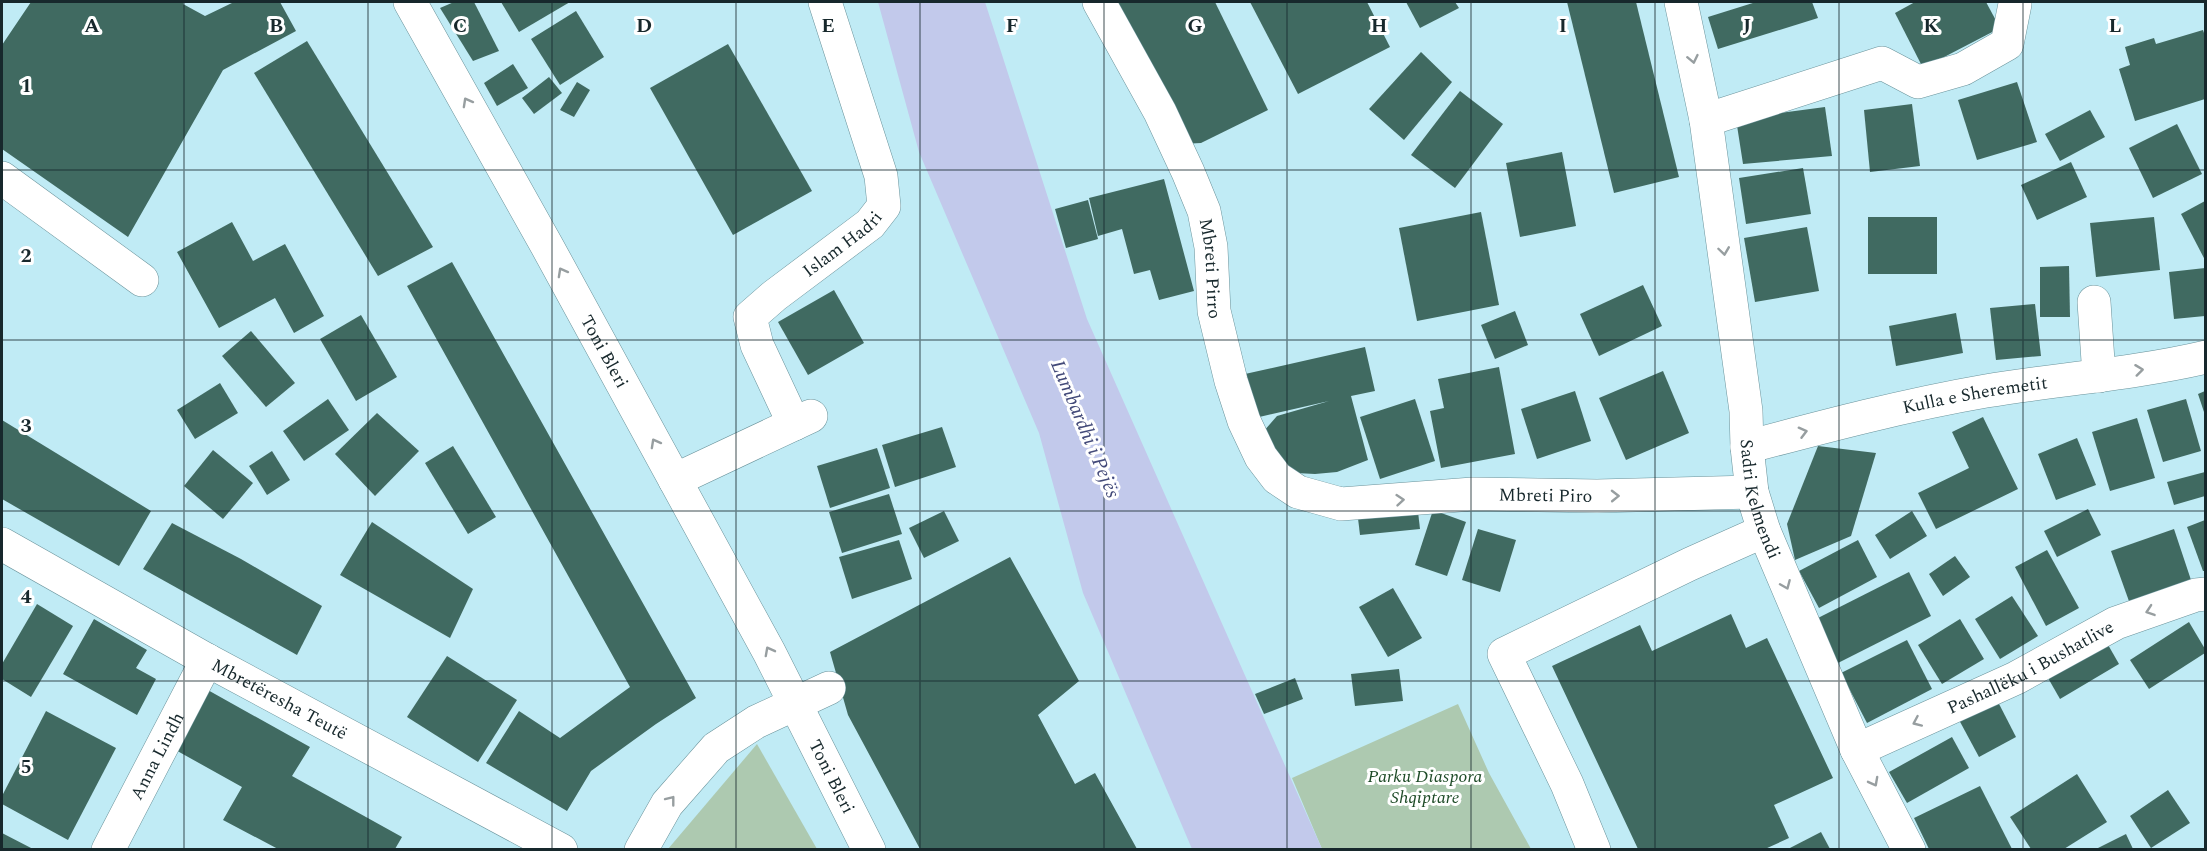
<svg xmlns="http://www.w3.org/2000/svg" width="2207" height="851" viewBox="0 0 2207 851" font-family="Spectral,serif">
<rect width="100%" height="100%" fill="#c0ebf5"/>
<g fill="#adc9b0">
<polygon points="1458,704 1489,773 1531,849 1322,849 1292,778"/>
<polygon points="757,744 817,849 668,849"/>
</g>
<polygon fill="#c2c9eb" points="878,2 985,2 1087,319 1322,849 1192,849 1083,593 1039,433 919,152"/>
<g fill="#406a61">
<polygon points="31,2 185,2 183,4 205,16 234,2 280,2 296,31 223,70 128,237 2,149 2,45"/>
<polygon points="454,2 474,2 499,51 473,61 440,8"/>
<polygon points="501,2 570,2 519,32"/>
<polygon points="1116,2 1215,2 1268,110 1201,143 1182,144"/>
<polygon points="1250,2 1367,2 1390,47 1298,94"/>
<polygon points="1406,2 1455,2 1459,8 1420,28"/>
<polygon points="1567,2 1636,2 1679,177 1614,193"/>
<polygon points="1756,2 1812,2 1818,18 1718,49 1708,17"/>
<polygon points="1915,2 1986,2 2000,28 1923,68 1895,13"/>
<polygon points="576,11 604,57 560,85 531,39"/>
<polygon points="2203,30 2205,36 2205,99 2135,121 2119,69 2130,65 2125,47 2154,38 2156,44"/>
<polygon points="307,41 433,247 378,276 254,73"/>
<polygon points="728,44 812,191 733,235 650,88"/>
<polygon points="1421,52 1452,82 1404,140 1369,109"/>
<polygon points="513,64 528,88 497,106 484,83"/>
<polygon points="549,77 562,93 534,114 522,98"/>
<polygon points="577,82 590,90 574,117 560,110"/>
<polygon points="2017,82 2037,142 1977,160 1958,100"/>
<polygon points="1460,91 1503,124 1455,188 1411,155"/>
<polygon points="1912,104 1920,166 1870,172 1864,110"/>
<polygon points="1825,107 1832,156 1743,164 1736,119"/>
<polygon points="2090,110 2105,137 2060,161 2045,134"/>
<polygon points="2177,124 2202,174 2153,198 2129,148"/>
<polygon points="1562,152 1576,226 1520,237 1506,163"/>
<polygon points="2071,162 2087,197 2037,220 2021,185"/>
<polygon points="1803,168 1811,214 1746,224 1739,178"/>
<polygon points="1164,179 1194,291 1159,300 1150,270 1134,274 1122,229 1098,236 1089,198"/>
<polygon points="1088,200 1098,239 1066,248 1055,209"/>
<polygon points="2205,201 2205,260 2181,214"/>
<polygon points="1481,212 1499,305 1417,321 1399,228"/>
<rect x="1868" y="217" width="69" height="57"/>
<polygon points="2154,217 2160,270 2096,277 2090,223"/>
<polygon points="232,222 253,261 285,244 324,316 294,333 275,298 219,328 177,252"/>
<polygon points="1807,227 1819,291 1755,302 1744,238"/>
<polygon points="452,262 696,698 656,724 591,771 567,811 486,763 519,711 560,738 630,687 407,286"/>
<polygon points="2069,266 2070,317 2040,317 2040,267"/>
<polygon points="2205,268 2205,316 2174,319 2169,272"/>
<polygon points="1643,285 1662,326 1599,356 1580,314"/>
<polygon points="834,290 864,343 808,375 778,322"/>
<polygon points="2035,304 2041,356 1996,360 1990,308"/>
<polygon points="1515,311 1528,345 1495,359 1481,325"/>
<polygon points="1956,313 1963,353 1896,366 1889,326"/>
<polygon points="361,315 397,377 356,401 320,339"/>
<polygon points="251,331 295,383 266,407 222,356"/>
<polygon points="1365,347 1375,391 1351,396 1368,460 1337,472 1315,474 1296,473 1276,458 1263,432 1277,416 1329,401 1255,418 1245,374"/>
<polygon points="1499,367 1515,454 1441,468 1430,411 1444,408 1438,379"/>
<polygon points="1663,371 1689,433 1626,460 1599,398"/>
<polygon points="220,383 238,413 195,439 177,410"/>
<polygon points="1575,391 1591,441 1537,459 1521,409"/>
<polygon points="2205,391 2205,415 2198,394"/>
<polygon points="328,399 349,430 304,461 283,431"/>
<polygon points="1415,399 1435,461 1380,479 1360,417"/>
<polygon points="2186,399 2201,451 2163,462 2147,410"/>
<polygon points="377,413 419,451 375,496 335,454"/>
<polygon points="1983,417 2018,489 1936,529 1918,493 1969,468 1952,432"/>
<polygon points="2137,418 2155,478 2110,491 2092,432"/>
<polygon points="2,420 151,511 119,566 2,499"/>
<polygon points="942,427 956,467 895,487 882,445"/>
<polygon points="2077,438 2096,485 2056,500 2038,454"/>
<polygon points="453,446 496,517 468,534 425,463"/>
<polygon points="1818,446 1876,453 1851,536 1795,560 1787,524"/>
<polygon points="877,448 890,488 830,508 817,466"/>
<polygon points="213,450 253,483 223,519 184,486"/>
<polygon points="272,451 290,480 267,495 249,466"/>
<polygon points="2205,472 2205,496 2174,505 2167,482"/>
<polygon points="889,494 902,534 842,553 829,512"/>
<polygon points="1417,503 1420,529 1360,535 1357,510"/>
<polygon points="2088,509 2101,535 2057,557 2044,531"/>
<polygon points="1433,510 1466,522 1447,576 1415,565"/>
<polygon points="944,511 959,541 924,558 909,528"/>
<polygon points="1912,511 1927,536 1890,559 1875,535"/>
<polygon points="2205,520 2205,571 2203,571 2187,527"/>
<polygon points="372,522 473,589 450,638 340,575"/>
<polygon points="172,523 241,559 322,606 297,655 143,569"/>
<polygon points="1478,529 1516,540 1500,592 1462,580"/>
<polygon points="2174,529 2192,583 2130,604 2111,551"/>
<polygon points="899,540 912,579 852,599 839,557"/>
<polygon points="1858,540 1877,577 1819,608 1799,571"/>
<polygon points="2047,550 2079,608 2046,626 2015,567"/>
<polygon points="1955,556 1970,577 1943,596 1929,574"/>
<polygon points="1010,557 1079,681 1038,715 1075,784 1095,773 1137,849 920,849 848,715 830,652"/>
<polygon points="1909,572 1931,616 1836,664 1814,620"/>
<polygon points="1393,588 1422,638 1388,657 1359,607"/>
<polygon points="2012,596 2038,636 2000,659 1975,619"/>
<polygon points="37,604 73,626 31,697 2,679 2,664"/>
<polygon points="1731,614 1746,648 1767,638 1833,778 1774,805 1789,838 1765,849 1638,849 1552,666 1640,625 1652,651"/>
<polygon points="94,619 147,650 136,668 156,679 137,715 63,674"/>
<polygon points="1960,619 1984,659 1942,684 1918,645"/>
<polygon points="2189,622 2205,649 2205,653 2149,689 2130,660"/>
<polygon points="2103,636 2119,664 2060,699 2044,671"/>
<polygon points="1907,640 1932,689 1867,723 1841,673"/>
<polygon points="447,656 517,700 478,762 407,717"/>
<polygon points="1399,669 1403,701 1355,706 1351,674"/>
<polygon points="1295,678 1303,699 1264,714 1255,694"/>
<polygon points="206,689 310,747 292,776 402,837 395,849 278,849 223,820 242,787 172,748"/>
<polygon points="1996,698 2016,737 1979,757 1958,718"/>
<polygon points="46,711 116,748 68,840 2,804 2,796"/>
<polygon points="1952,737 1969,768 1907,803 1889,772"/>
<polygon points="2077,774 2107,822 2064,849 2031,849 2010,817"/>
<polygon points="1980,786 2012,849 1929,849 1914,818"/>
<polygon points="2168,790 2190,823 2151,848 2130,816"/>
<polygon points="1821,832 1830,849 1788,849"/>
<polygon points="2,833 33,849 2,849"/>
<polygon points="2126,834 2133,849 2096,849"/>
</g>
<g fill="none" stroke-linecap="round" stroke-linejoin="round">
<g stroke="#6a939b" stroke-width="34">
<g id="minor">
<path id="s1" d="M410 2 547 246 769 652 869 850"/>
<path id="s2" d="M1099 2 1160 112 1188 172 1204 211 1211 247 1214 311 1231 381 1244 421 1261 457 1277 478 1298 492 1341 504 1473 494 1597 496 1752 492"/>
<path id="s3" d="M1681 2 1706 120 1746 411 1747 447 1752 492 1764 531 1857 750 1909 850"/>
<polyline points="1706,120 1882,63 1918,82 1963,69 2007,44 2015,4"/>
<polyline points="2,178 142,280"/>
<polyline points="2094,302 2099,376"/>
<path id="s4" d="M794 424 757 345 750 317 774 296 870 224 884 206 881 176 825 2"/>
<path id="s5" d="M1747 447C1826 426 1905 405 1986 391 2059 379 2133 374 2206 357"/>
<polyline points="675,480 811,416"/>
<path id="s6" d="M2 544 207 660 561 850"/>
<path id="s7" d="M1857 750 2016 678 2116 623 2196 595 2206 594"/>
<path id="s8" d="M108 850 207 660"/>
<polyline points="641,850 667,804 716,748 756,722 829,688"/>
<polyline points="1594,850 1567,784 1504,654 1690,564 1764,531"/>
</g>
</g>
<use href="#minor" stroke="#fff" stroke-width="33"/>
</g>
<defs><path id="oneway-chevron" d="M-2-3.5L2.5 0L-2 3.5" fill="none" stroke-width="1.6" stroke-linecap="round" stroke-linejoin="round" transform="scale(1.5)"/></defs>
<g stroke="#979ea0">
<use href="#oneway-chevron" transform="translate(1693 59) rotate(78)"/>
<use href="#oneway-chevron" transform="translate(467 102) rotate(-119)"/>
<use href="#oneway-chevron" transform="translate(1724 251) rotate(82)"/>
<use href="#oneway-chevron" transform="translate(562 272) rotate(-119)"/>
<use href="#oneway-chevron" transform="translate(2139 370) rotate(-7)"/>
<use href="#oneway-chevron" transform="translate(1803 432) rotate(-15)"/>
<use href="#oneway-chevron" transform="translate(655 443) rotate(-119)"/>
<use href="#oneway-chevron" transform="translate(1615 496) rotate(-1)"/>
<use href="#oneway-chevron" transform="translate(1400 500) rotate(-5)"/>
<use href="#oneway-chevron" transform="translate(1786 585) rotate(67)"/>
<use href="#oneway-chevron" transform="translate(2150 611) rotate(161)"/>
<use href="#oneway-chevron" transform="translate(769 651) rotate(-118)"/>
<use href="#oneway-chevron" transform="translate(1917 722) rotate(156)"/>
<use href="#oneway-chevron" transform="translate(1874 782) rotate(62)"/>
<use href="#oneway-chevron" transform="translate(671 800) rotate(-52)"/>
</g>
<path fill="none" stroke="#17282c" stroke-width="1.5" stroke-opacity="0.55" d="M184 2V850M368 2V850M552 2V850M736 2V850M920 2V850M1104 2V850M1287 2V850M1471 2V850M1655 2V850M1839 2V850M2023 2V850M2 170H2206M2 340H2206M2 511H2206M2 681H2206"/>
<g text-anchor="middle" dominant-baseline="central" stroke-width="6" stroke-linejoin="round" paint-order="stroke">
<g font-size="18" fill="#17282c" stroke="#fff">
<text stroke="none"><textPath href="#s4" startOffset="234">Islam Hadri</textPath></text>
<text stroke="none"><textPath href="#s2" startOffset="292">Mbreti Pirro</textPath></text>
<text stroke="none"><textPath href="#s1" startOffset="400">Toni Bleri</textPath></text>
<text stroke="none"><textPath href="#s5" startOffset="234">Kulla e Sheremetit</textPath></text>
<text stroke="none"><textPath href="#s2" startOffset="790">Mbreti Piro</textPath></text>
<text stroke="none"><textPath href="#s3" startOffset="504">Sadri Kelmendi</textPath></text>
<text stroke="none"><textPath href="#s7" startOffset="192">Pashallëku i Bushatlive</textPath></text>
<text stroke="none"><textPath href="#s6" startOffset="318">Mbretëresha Teutë</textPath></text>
<text stroke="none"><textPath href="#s8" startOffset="106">Anna Lindh</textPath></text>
<text stroke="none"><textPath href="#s1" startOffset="882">Toni Bleri</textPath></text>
</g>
<g font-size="18" font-style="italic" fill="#1e4b27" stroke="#fff">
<text x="1425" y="776">Parku Diaspora<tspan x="1425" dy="21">Shqiptare</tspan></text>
</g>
<g font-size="20" font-style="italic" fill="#434a79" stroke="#fff">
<text transform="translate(1085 429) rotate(67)">Lumbardhi i Pejës</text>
</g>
</g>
<g font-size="20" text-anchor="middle" font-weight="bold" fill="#17282c" stroke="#fff" stroke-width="6" stroke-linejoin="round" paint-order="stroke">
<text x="92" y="32">A</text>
<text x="276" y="32">B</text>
<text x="460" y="32">C</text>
<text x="644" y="32">D</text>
<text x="828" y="32">E</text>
<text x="1012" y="32">F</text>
<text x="1195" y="32">G</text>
<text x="1379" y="32">H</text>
<text x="1563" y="32">I</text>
<text x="1747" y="32">J</text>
<text x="1931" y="32">K</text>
<text x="2115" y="32">L</text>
<text x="26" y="92">1</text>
<text x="26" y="262">2</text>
<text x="26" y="432">3</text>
<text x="26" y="603">4</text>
<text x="26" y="773">5</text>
</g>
<rect width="2207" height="851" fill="none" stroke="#17282c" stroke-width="6"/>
</svg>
